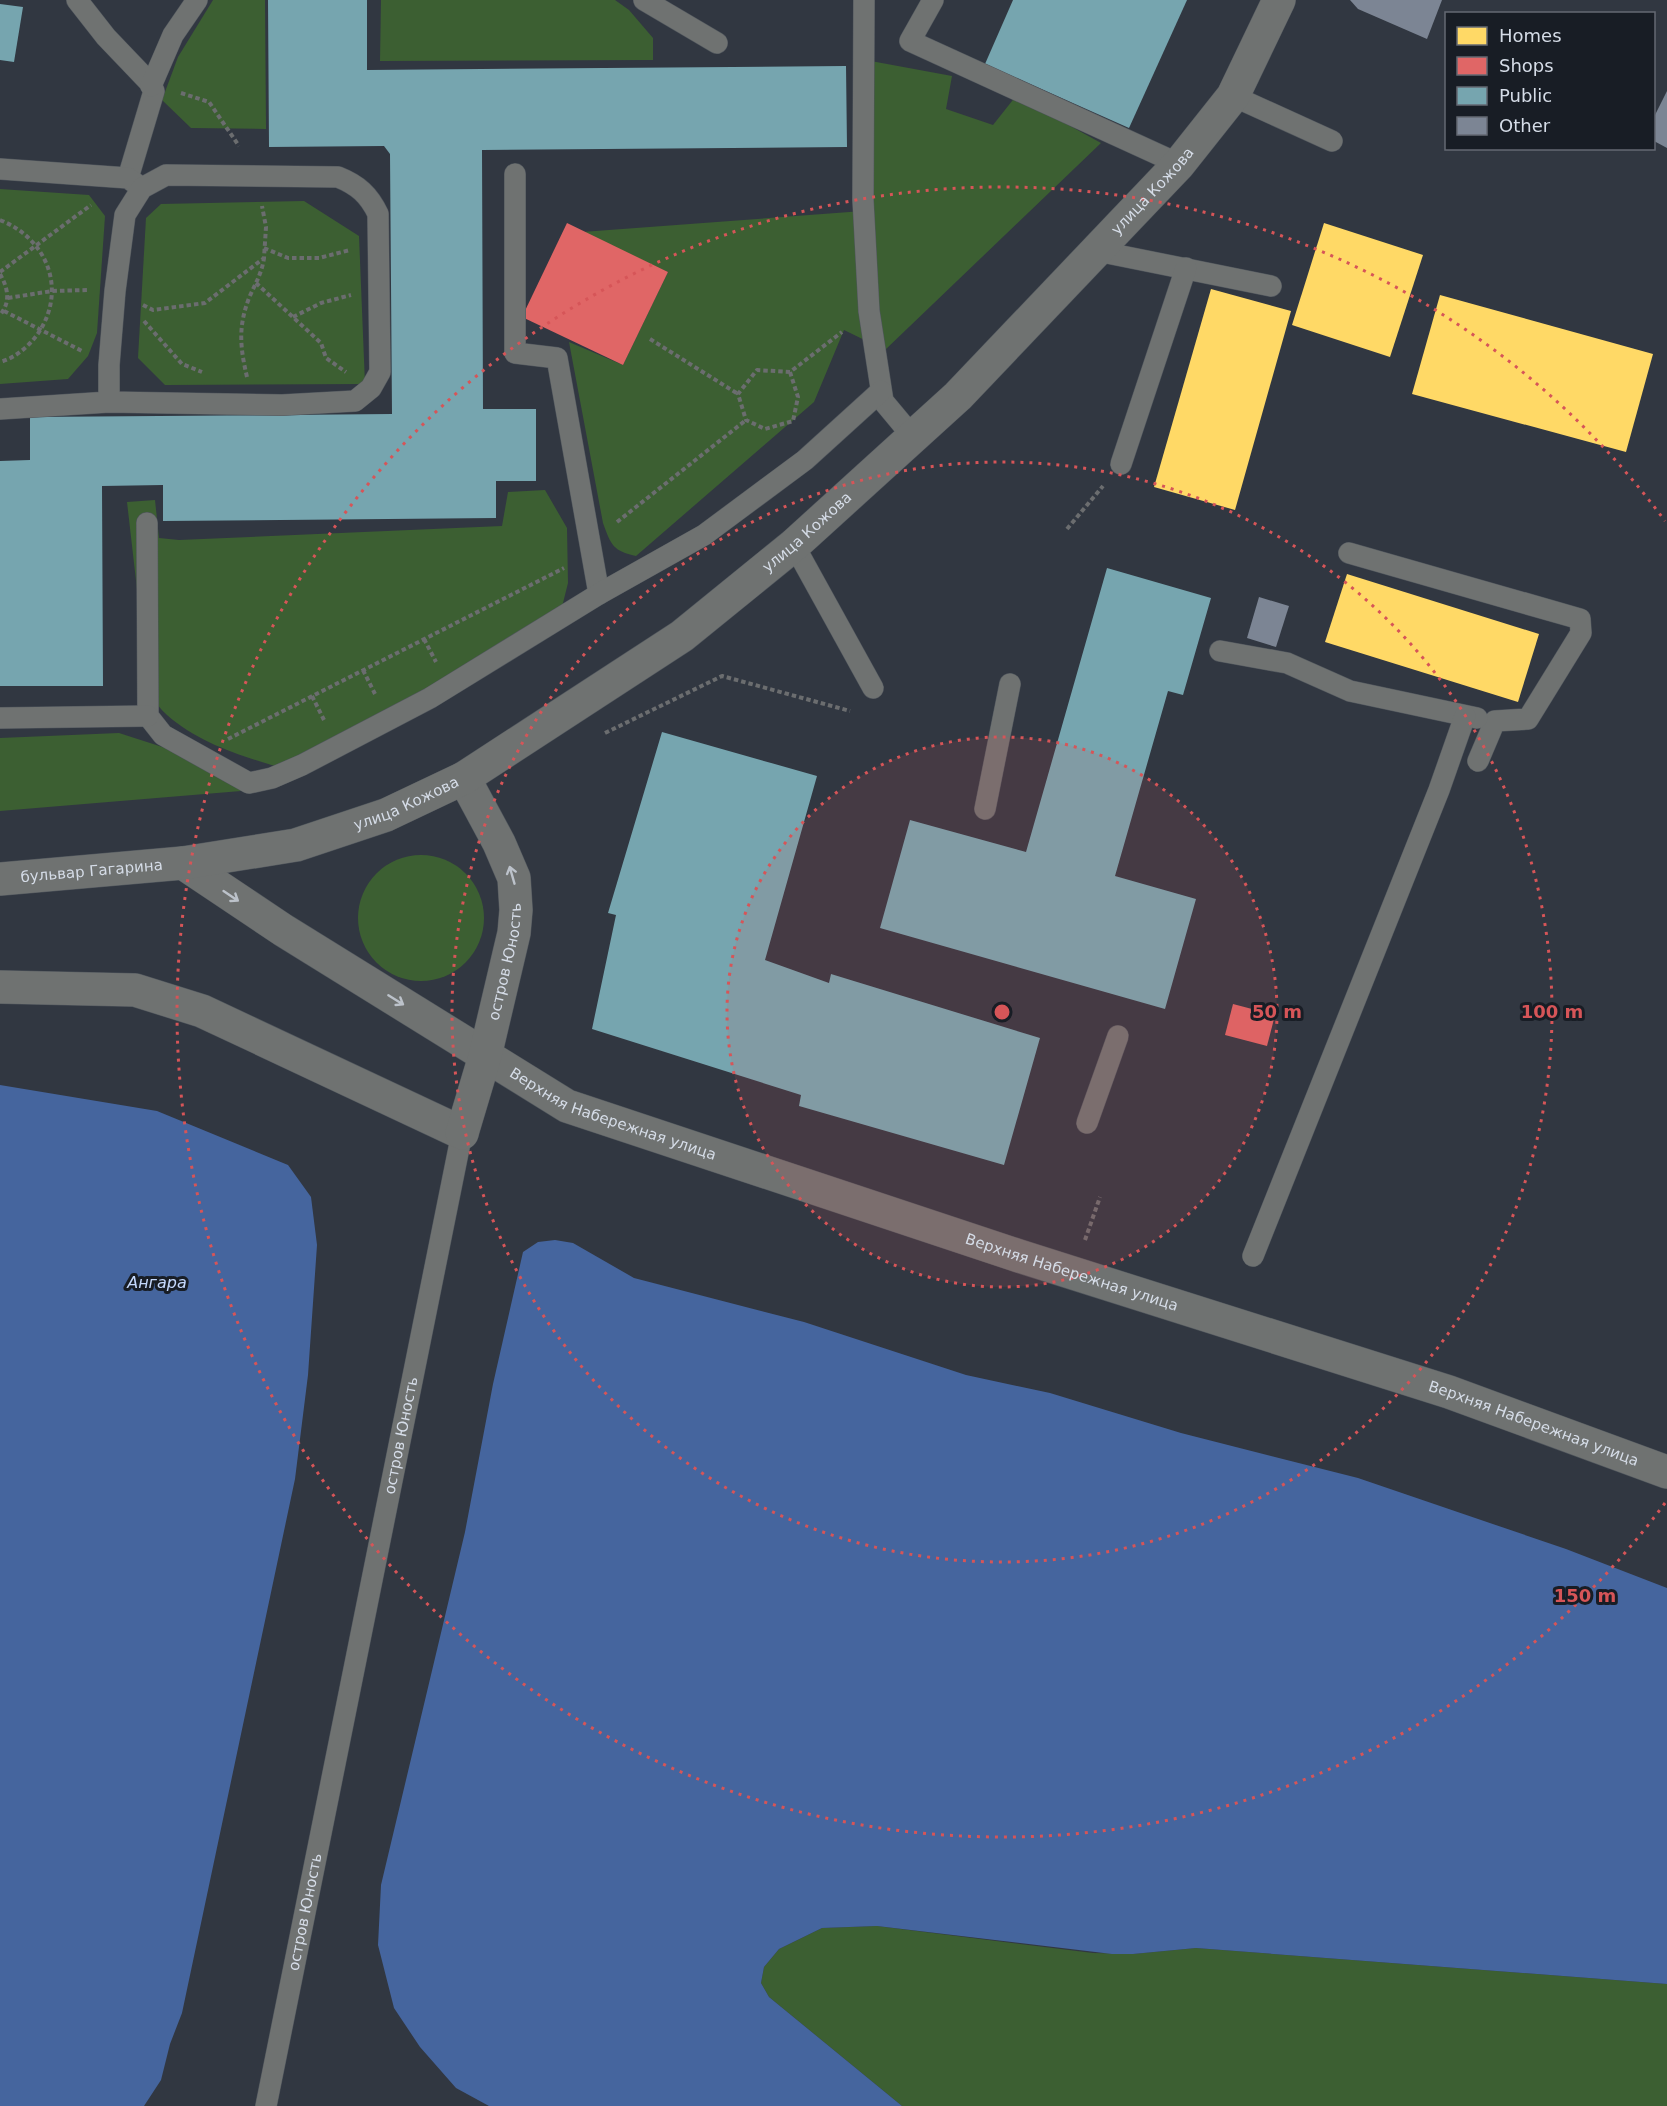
<svg xmlns="http://www.w3.org/2000/svg" width="1667" height="2106" viewBox="0 0 1667 2106" font-family="'DejaVu Sans',sans-serif">
<rect width="100%" height="100%" fill="#313741"/>
<g fill="#3c5f32">
<polygon points="213,0 265,0 266,129 191,128 162,100 178,57"/>
<polygon points="381,0 615,0 629,10 653,38 653,60 380,61"/>
<path d="M860 59 952 76 946 109 993 125 1016 96 1101 143 885 350 844 330 814 402 636 556C613 551 611 545 603 523L569 342 623 365 668 272 582 232 863 211Z"/>
<polygon points="0,189 89,195 105,216 97,333 88,356 68,379 0,384"/>
<polygon points="304,201 359,236 365,384 165,385 138,358 146,218 161,204"/>
<path d="M545 490 567 528 568 583 560 615 539 633 278 767C239 755 199 743 167 715 160 709 155 701 149 694L127 502 155 500 159 538 179 540 502 526 508 492Z"/>
<polygon points="119,733 181,753 264,789 0,811 0,738"/>
<circle cx="421" cy="918" r="63"/>
<polygon points="877,1926 1093,1953 1133,1954 1196,1948 1667,1984 1667,2106 902,2106 769,1997 761,1983 764,1967 779,1949 822,1928"/>
</g>
<g fill="#45659e">
<polygon points="0,1085 157,1111 288,1165 311,1197 317,1245 308,1375 295,1479 182,2013 170,2044 161,2080 144,2106 0,2106"/>
<polygon points="555,1240 573,1243 634,1278 804,1322 966,1375 1050,1393 1181,1433 1358,1478 1566,1549 1667,1588 1667,1984 1196,1948 1133,1954 1112,1954 877,1926 822,1928 779,1949 764,1967 761,1983 769,1997 902,2106 489,2106 456,2088 420,2047 394,2008 378,1945 381,1885 465,1532 493,1384 523,1252 538,1242"/>
</g>
<g fill="#ffd966">
<polygon points="1324,223 1423,255 1390,357 1292,325"/>
<polygon points="1211,289 1291,311 1235,510 1154,487"/>
<polygon points="1440,295 1653,354 1626,452 1412,394"/>
<polygon points="1347,574 1539,634 1518,702 1325,642"/>
</g>
<g fill="#e06666">
<polygon points="567,223 668,272 623,365 522,317"/>
<polygon points="1233,1004 1275,1015 1267,1046 1225,1035"/>
</g>
<g fill="#76a5af">
<polygon points="268,0 367,0 367,70 846,66 847,147 482,150 483,409 536,409 536,481 496,481 496,518 163,521 163,485 102,486 103,686 0,686 0,461 30,460 30,417 392,414 390,154 384,146 269,147"/>
<polygon points="1013,0 1187,0 1129,128 985,64"/>
<polygon points="0,4 23,7 14,62 0,60"/>
<polygon points="1107,568 1211,598 1183,695 1168,691 1115,876 1196,899 1165,1009 880,928 910,820 1026,852"/>
<polygon points="662,732 817,776 765,960 829,983 831,974 1040,1038 1004,1165 799,1106 801,1095 592,1029 616,915 608,913"/>
</g>
<g fill="#7c8594">
<polygon points="1350,0 1442,0 1427,39 1358,9"/>
<polygon points="1667,91 1667,148 1654,141 1654,117"/>
<polygon points="1259,597 1289,606 1276,647 1247,638"/>
</g>
<g fill="none" stroke-linecap="round" stroke-linejoin="round">
<g stroke="#50565d" stroke-width="22">
<g id="service">
<polyline points="77,0 106,37 149,82 154,91 128,178"/>
<polyline points="644,0 717,43"/>
<polyline points="864,0 863,200 869,311 883,401 913,437"/>
<polyline points="933,0 910,41 1179,164"/>
<polyline points="151,86 173,35 197,0"/>
<polyline points="1233,96 1332,141"/>
<polyline points="0,169 128,178 139,186"/>
<polyline points="515,174 515,353 557,358 599,594"/>
<polyline points="1097,251 1271,286"/>
<path d="M0 409 109 402 282 405 355 401 371 388 380 372 378 214C369 195 358 185 338 177L166 175 142 188 125 215 115 291 109 365V402"/>
<polyline points="1121,464 1186,268"/>
<polyline points="147,523 148,716 163,735 249,783 272,778 302,765 430,698 599,594 704,535 805,460 881,391"/>
<polyline points="794,545 873,688"/>
<polyline points="1349,553 1580,619 1581,633 1528,719 1495,721 1478,761"/>
<polyline points="1220,651 1287,663 1350,691 1477,718"/>
<polyline points="0,718 148,716"/>
<polyline points="985,809 1010,684"/>
<polyline points="1087,1123 1118,1036"/>
<polyline points="1253,1256 1439,790 1465,716"/>
<path id="s1" d="M266 2106 462 1133"/>
</g>
</g>
<g stroke="#50565d" stroke-width="34">
<polyline id="pedestrian" points="0,987 135,990 202,1011 462,1133"/>
</g>
<g stroke="#50565d" stroke-width="34">
<g id="minor">
<path id="s2" d="M183 863 283 930 567 1106 1019 1256 1449 1392 1667 1472"/>
<path id="s3" d="M462 1133 485 1056 514 933 516 910 514 878 499 843 464 778"/>
</g>
</g>
<g stroke="#50565d" stroke-width="34">
<g id="tertiary">
<path id="s4" d="M0 879 183 863 296 845 386 815 464 778 682 636 794 545 958 396 1179 164 1233 96 1279 0"/>
</g>
</g>
<g stroke="#6b6d6f" stroke-width="4" stroke-dasharray="4.5 3" stroke-linecap="butt">
<polyline points="181,93 209,102 239,146"/>
<path d="M0 220C48 239 68 291 37 335 28 347 15 358 0 362"/>
<polyline points="264,248 288,258 319,258 350,250"/>
<polyline points="0,272 91,205"/>
<path d="M0 274C8 288 11 302 0 315"/>
<polyline points="256,283 321,343 326,358 346,372"/>
<polyline points="8,298 52,291 88,290"/>
<polyline points="143,305 153,310 205,303 264,258 266,227 262,206"/>
<polyline points="4,311 82,351"/>
<polyline points="293,317 321,303 351,295"/>
<polyline points="144,321 182,364 202,372"/>
<polyline points="650,339 738,394"/>
<polyline points="790,372 798,397 793,421 765,429 746,420 738,394 757,370 790,372 842,332"/>
<path d="M247 377C240 347 238 327 249 298 255 284 262 273 264 258"/>
<polyline points="617,522 746,420"/>
<polyline points="1067,529 1103,486"/>
<polyline points="424,639 436,662"/>
<polyline points="363,670 375,694"/>
<polyline points="312,696 324,720"/>
<polyline points="605,733 722,676 850,711"/>
<polyline points="228,739 564,568"/>
<polyline points="1085,1240 1100,1197"/>
</g>
<use href="#service" stroke="#6f7271" stroke-width="21"/>
<use href="#pedestrian" stroke="#6f7271" stroke-width="33"/>
<use href="#minor" stroke="#6f7271" stroke-width="33"/>
<use href="#tertiary" stroke="#6f7271" stroke-width="33"/>
</g>
<defs><path id="oneway-shaft" d="M-6 0H5M1.5-3L5.5 0L1.5 3" fill="none" stroke-width="1.6" stroke-linecap="round" stroke-linejoin="round" transform="scale(1.5)"/></defs>
<g stroke="#bcc2ca">
<use href="#oneway-shaft" transform="translate(512 875) rotate(-106)"/>
<use href="#oneway-shaft" transform="translate(231 896) rotate(34)"/>
<use href="#oneway-shaft" transform="translate(396 1000) rotate(32)"/>
</g>
<circle cx="1002" cy="1012" r="275" fill="#d65558" fill-opacity=".12"/>
<g fill="none" stroke="#d65558" stroke-width="3" stroke-dasharray="3 6">
<circle cx="1002" cy="1012" r="275"/>
<circle cx="1002" cy="1012" r="550"/>
<path d="M1665 1503A825 825 0 1 1 1665 521"/>
</g>
<g text-anchor="middle" dominant-baseline="central" stroke-width="6" stroke-linejoin="round" paint-order="stroke">
<g font-size="15" fill="#d5dce7" stroke="#181d25">
<text stroke="none"><textPath href="#s4" startOffset="1388">улица Кожова</textPath></text>
<text stroke="none"><textPath href="#s4" startOffset="902">улица Кожова</textPath></text>
<text stroke="none"><textPath href="#s4" startOffset="416">улица Кожова</textPath></text>
<text stroke="none"><textPath href="#s4" startOffset="92">бульвар Гагарина</textPath></text>
<text stroke="none"><textPath href="#s3" startOffset="177">остров Юность</textPath></text>
<text stroke="none"><textPath href="#s2" startOffset="500">Верхняя Набережная улица</textPath></text>
<text stroke="none"><textPath href="#s2" startOffset="986">Верхняя Набережная улица</textPath></text>
<text stroke="none"><textPath href="#s2" startOffset="1472">Верхняя Набережная улица</textPath></text>
<text stroke="none"><textPath href="#s1" startOffset="684">остров Юность</textPath></text>
<text stroke="none"><textPath href="#s1" startOffset="198">остров Юность</textPath></text>
</g>
<g font-size="16" font-style="italic" fill="#c4d8fc" stroke="#181d25">
<text x="157" y="1282">Ангара</text>
</g>
</g>
<circle cx="1002" cy="1012" r="9" fill="#d65558" stroke="#181d25" stroke-width="3"/>
<g font-size="18" text-anchor="middle" font-weight="bold" fill="#d65558" stroke="#181d25" stroke-width="6" stroke-linejoin="round" paint-order="stroke">
<text x="1277" y="1018">50 m</text>
<text x="1552" y="1018">100 m</text>
<text x="1585" y="1602">150 m</text>
</g>
<rect x="1445" y="12" width="210" height="138" fill="#181d25" stroke="#646973" stroke-width="1.5"/>
<rect x="1457" y="27" width="30" height="18" fill="#ffd966" stroke="#646973" stroke-width="1.5"/>
<text x="1499" y="42" font-size="18" fill="#d5dce7">Homes</text>
<rect x="1457" y="57" width="30" height="18" fill="#e06666" stroke="#646973" stroke-width="1.5"/>
<text x="1499" y="72" font-size="18" fill="#d5dce7">Shops</text>
<rect x="1457" y="87" width="30" height="18" fill="#76a5af" stroke="#646973" stroke-width="1.5"/>
<text x="1499" y="102" font-size="18" fill="#d5dce7">Public</text>
<rect x="1457" y="117" width="30" height="18" fill="#7c8594" stroke="#646973" stroke-width="1.5"/>
<text x="1499" y="132" font-size="18" fill="#d5dce7">Other</text>
</svg>
